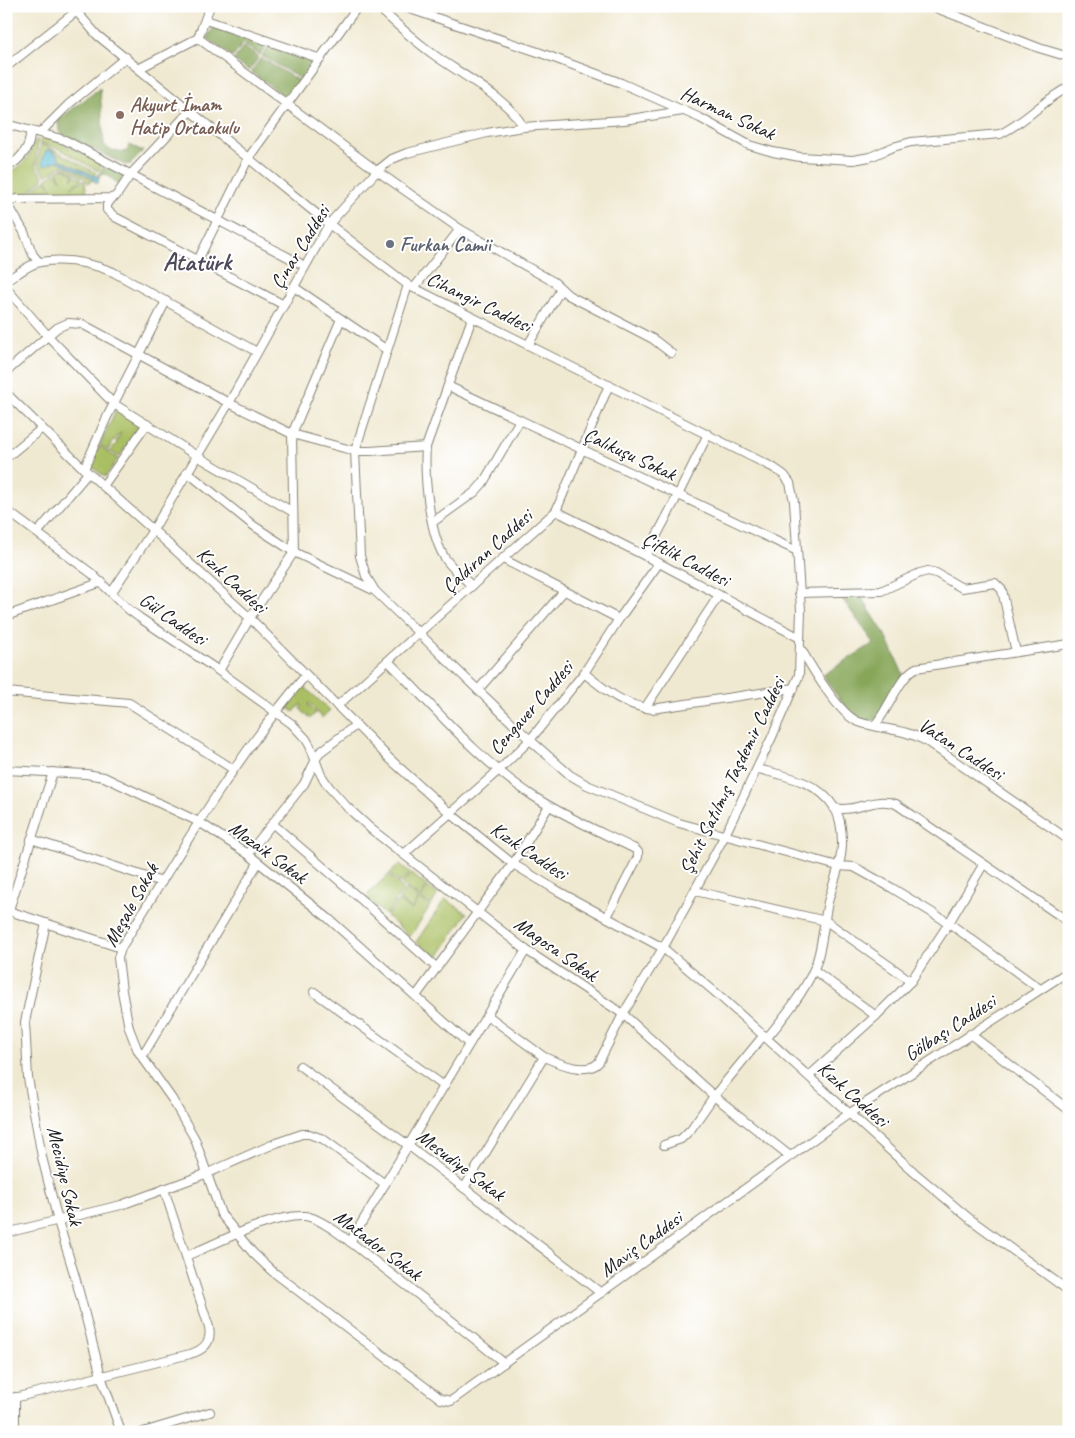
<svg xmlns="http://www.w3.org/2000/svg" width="1075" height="1438" viewBox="0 0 1075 1438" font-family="Caveat,sans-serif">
<rect width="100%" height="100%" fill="#fff"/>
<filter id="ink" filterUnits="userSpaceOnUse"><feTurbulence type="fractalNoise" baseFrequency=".02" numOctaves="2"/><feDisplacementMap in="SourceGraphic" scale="10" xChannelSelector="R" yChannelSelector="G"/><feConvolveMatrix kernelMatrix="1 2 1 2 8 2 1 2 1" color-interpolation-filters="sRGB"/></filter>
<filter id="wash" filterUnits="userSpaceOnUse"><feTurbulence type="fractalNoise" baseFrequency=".0096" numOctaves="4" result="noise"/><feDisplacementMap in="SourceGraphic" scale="20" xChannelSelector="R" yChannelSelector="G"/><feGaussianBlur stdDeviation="1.12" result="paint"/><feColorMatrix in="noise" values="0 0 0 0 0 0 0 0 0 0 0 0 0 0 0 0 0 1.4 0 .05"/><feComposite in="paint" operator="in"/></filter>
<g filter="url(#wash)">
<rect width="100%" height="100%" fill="#f0e9d1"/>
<g fill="#aabf63" stroke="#636e40">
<polygon points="45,138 53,139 103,164 98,171 60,149 41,143 40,139"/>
<path d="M37 139 38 144 35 165 44 178 24 196H7L6 175C16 169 25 164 30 153 33 148 32 143 37 139Z"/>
<polygon points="41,144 57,151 96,173 95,176 60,159 55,152 49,149 45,152 42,163 44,166 56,161 59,162 94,180 88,183 84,178 62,166 46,176 37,164"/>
<polygon points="63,168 74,174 72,179 75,175 82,179 71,187 84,180 85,181 87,196 26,196 45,180 51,187 46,179 55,172 61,180 57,171"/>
<polygon points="116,410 141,425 119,457 110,451 117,443 116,442 121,434 120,433 114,441 113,440 108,450 100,445"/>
<polygon points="99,446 118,459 105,477 90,465"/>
<polygon points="302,685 330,710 322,718 309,703 308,705 316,713 310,718 300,709 302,706 301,704 294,712 285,705"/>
<polygon points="400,864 411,873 400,883 389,874"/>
<polygon points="412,874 427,886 420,897 401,884"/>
<polygon points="388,875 404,889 386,915 368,900 368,894"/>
<polygon points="428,887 438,894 431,905 421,898"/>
<polygon points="406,889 419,898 412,909 399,900"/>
<polygon points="420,899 430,906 410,937 387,916 398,901 412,910"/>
<polygon points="445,899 467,913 438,957 416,942"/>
</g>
<g fill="#87a659" stroke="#52613a">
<polygon points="214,27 247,38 233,57 207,38"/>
<polygon points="250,38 268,44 260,55 244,45"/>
<polygon points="270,45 314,61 301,79 262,56"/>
<polygon points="243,47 259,57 249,71 234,60"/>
<polygon points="261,58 299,81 287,98 251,72"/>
<polygon points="100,88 104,145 110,150 126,152 130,145 143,151 131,164 125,165 59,132 58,120"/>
<polygon points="106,164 126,175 121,186 106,174 101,175 100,177 97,176"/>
<path d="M860 595 886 636 903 674C897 686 886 713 875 720 856 730 831 687 823 675L874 643 840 596Z"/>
</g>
<polygon fill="#52b7d0" stroke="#376a76" points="49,150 55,153 60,160 99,178 98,183 96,183 93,178 59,161 56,161 44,166 42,163 45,152"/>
</g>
<g filter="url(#ink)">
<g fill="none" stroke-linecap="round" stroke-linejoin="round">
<g stroke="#868276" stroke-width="10">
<g id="minor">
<path d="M377 6C396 24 416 42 437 57 461 74 511 101 523 127"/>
<path d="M401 6 538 52 621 83 700 118 749 145 773 152 800 157 853 160 870 157 893 147 911 142 1000 134C1026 122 1044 99 1069 87"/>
<polyline points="931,6 1039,48 1069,57"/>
<path d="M77 12 97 35 329 224 408 285 774 468 784 475 790 483 794 502 801 610 799 675 772 737 724 837 663 948 623 1014 599 1062C587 1076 558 1063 544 1057L487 1015"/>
<polyline points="206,20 321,59"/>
<polyline points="198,38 377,171 460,229 554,282 568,295 653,339 671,353"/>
<polyline points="6,67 83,6"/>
<polyline points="140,68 198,38 210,6"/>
<polyline points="6,124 65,140 305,266"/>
<polyline points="41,132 69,104 126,57"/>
<path d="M6 168C20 160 31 148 30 131"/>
<polyline points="112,198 107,205 107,210 115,217 284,305"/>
<polyline points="6,201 24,232 33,255 39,262"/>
<polyline points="6,204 10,201 17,199 112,198 116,196 131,174 191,110"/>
<polyline points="198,260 249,157 358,6"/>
<path d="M6 281C16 275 29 264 40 262 65 258 91 263 113 272L257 352"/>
<polyline points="294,287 387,350"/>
<polyline points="6,288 48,336 114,404 197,456 293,512"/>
<polyline points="414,288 460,229"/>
<path d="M472 318 426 447C424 477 429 537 447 561 454 570 464 578 472 586"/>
<polyline points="528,345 561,289"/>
<polyline points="6,372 57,328 68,323 82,324 229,403 292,434 355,451 370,451 426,447"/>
<polyline points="448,386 797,551"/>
<polyline points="6,393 84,469 153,530 250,618 391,760 450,813 513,864 558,891 663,948 722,998 915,1173 970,1219 1069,1291"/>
<polyline points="6,458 41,429"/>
<polyline points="84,469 107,417 166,301"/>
<polyline points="187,472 254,526 294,552 375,591 530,740 570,775 587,785 679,823 838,866 854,867 892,888 949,923 1040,989"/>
<polyline points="103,486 147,424"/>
<polyline points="6,510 91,573 128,609 140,618 219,671 292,724 306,739 310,746 321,775 329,787 347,807 371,829 526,950 623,1014 714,1096 790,1156"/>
<polyline points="556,511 659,563 800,638"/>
<polyline points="433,522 475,492 483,483 520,420"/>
<polyline points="38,532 88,473"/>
<polyline points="646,556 678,495 708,434"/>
<polyline points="503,559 619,619"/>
<polyline points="375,591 366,576 360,556 355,451 408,285"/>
<polyline points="112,592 153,530 229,403 329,224 377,171 392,159 407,153 487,133 523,127 624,120 683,111"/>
<polyline points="799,593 881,591 920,573 928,571 936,573 962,588 995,583 1002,590 1016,652"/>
<polyline points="6,616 102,582"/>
<path d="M801 649C812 668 839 715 859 722 882 730 903 728 926 741L1069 840"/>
<path d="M388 661C434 707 478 760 533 796 565 817 601 832 635 849L638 852V857L607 917"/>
<polyline points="219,671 250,618 294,552 292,434 341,319"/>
<path d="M584 673C607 691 622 705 652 709L794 688"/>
<path d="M306 675C234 759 179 854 121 948L118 958 122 991 129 1028 138 1051 172 1099 195 1139 221 1214 253 1253 272 1271 441 1399 451 1401 850 1113 1069 971"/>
<polyline points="478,690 564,591"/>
<polyline points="6,692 129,703 233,769"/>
<polyline points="337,706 556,511 609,385"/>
<polyline points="645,708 719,595"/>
<path d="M875 725C888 710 900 676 916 668L1069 644"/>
<path d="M758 769C785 776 818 781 834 807 840 816 842 832 842 843 842 863 833 883 828 902 823 924 823 948 814 969 803 994 784 1017 767 1038"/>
<polyline points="6,770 86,774 104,777 199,822 248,854 328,918 469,1044"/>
<path d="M834 808C857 813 874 796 896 804L1069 922"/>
<polyline points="273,824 364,902 437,968"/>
<polyline points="31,839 162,882"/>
<polyline points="248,854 304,784 319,753 356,725"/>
<polyline points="404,854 499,770 530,740 584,673 619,619 659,563"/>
<polyline points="695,891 826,921 911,981"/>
<polyline points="6,910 121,948"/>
<polyline points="9,910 53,772"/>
<polyline points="46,923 25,1022 28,1078 42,1157 58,1221 76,1280 101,1376 121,1432"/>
<polyline points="814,970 876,1016"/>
<polyline points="314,992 444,1086"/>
<polyline points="416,996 513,864 549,806"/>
<polyline points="970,1034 1069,1110"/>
<polyline points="142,1057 258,863"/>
<polyline points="300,1066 408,1145 601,1293"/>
<polyline points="809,1076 876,1016 911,981 949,923 983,865"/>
<polyline points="664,1145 681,1139 691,1129 714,1096 764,1035"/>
<polyline points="464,1188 544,1057"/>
<polyline points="6,1233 121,1205 208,1173 276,1143 302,1134 309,1134 323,1139 385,1184"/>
<polyline points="350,1242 526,950"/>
<path d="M186 1256C218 1243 272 1214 305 1216 324 1218 365 1254 381 1266 423 1298 464 1330 504 1363"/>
<polyline points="15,1397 15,1432"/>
<path d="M6 1400 190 1354C204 1350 212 1342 209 1327L164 1189"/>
<polyline points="143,1432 210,1412"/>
</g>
</g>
<use href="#minor" stroke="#fff" stroke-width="8"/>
</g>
</g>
<circle fill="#8d6e63" stroke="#fff" stroke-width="2" cx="120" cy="115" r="5"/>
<circle fill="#6b7280" stroke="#fff" stroke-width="2" cx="390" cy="244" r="5"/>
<g text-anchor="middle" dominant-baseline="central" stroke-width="4" stroke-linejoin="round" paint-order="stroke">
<g font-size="20" font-weight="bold" fill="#785e54" stroke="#fff" text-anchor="start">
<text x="130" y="104">Akyurt İmam<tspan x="130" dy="23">Hatip Ortaokulu</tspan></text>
</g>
<g font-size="20" fill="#1c1c1c" stroke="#fff">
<text transform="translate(728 113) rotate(25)">Harman Sokak</text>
<text transform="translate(300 247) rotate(-58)">Çınar Caddesi</text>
<text transform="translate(479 302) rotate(26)">Cihangir Caddesi</text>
<text transform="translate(630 454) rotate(25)">Çalıkuşu Sokak</text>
<text transform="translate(487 551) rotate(-42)">Çaldıran Caddesi</text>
<text transform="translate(686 559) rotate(28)">Çiftlik Caddesi</text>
<text transform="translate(232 580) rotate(43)">Kızık Caddesi</text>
<text transform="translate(173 619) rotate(35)">Gül Caddesi</text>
<text transform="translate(531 708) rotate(-49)">Cengaver Caddesi</text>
<text transform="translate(961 749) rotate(33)">Vatan Caddesi</text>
<text transform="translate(732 776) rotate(-64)">Şehit Satılmış Taşdemir Caddesi</text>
<text transform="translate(529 851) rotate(34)">Kızık Caddesi</text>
<text transform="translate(268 852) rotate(36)">Mozaik Sokak</text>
<text transform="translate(131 905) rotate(-61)">Meşale Sokak</text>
<text transform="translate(556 949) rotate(35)">Magosa Sokak</text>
<text transform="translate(950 1028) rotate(-33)">Gölbaşı Caddesi</text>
<text transform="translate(853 1094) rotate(42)">Kızık Caddesi</text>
<text transform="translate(461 1165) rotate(37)">Mesudiye Sokak</text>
<text transform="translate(65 1176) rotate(77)">Mecidiye Sokak</text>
<text transform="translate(641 1244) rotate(-36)">Maviş Caddesi</text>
<text transform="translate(378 1245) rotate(37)">Matador Sokak</text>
</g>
<g font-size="20" font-weight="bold" fill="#5b616d" stroke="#fff" text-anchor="start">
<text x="400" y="244">Furkan Camii</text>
</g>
<g font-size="25" font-weight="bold" fill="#4f4a5a" stroke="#fff">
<text x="197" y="262">Atatürk</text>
</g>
</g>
<rect width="1075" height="1438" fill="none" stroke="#fff" stroke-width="25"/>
</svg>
